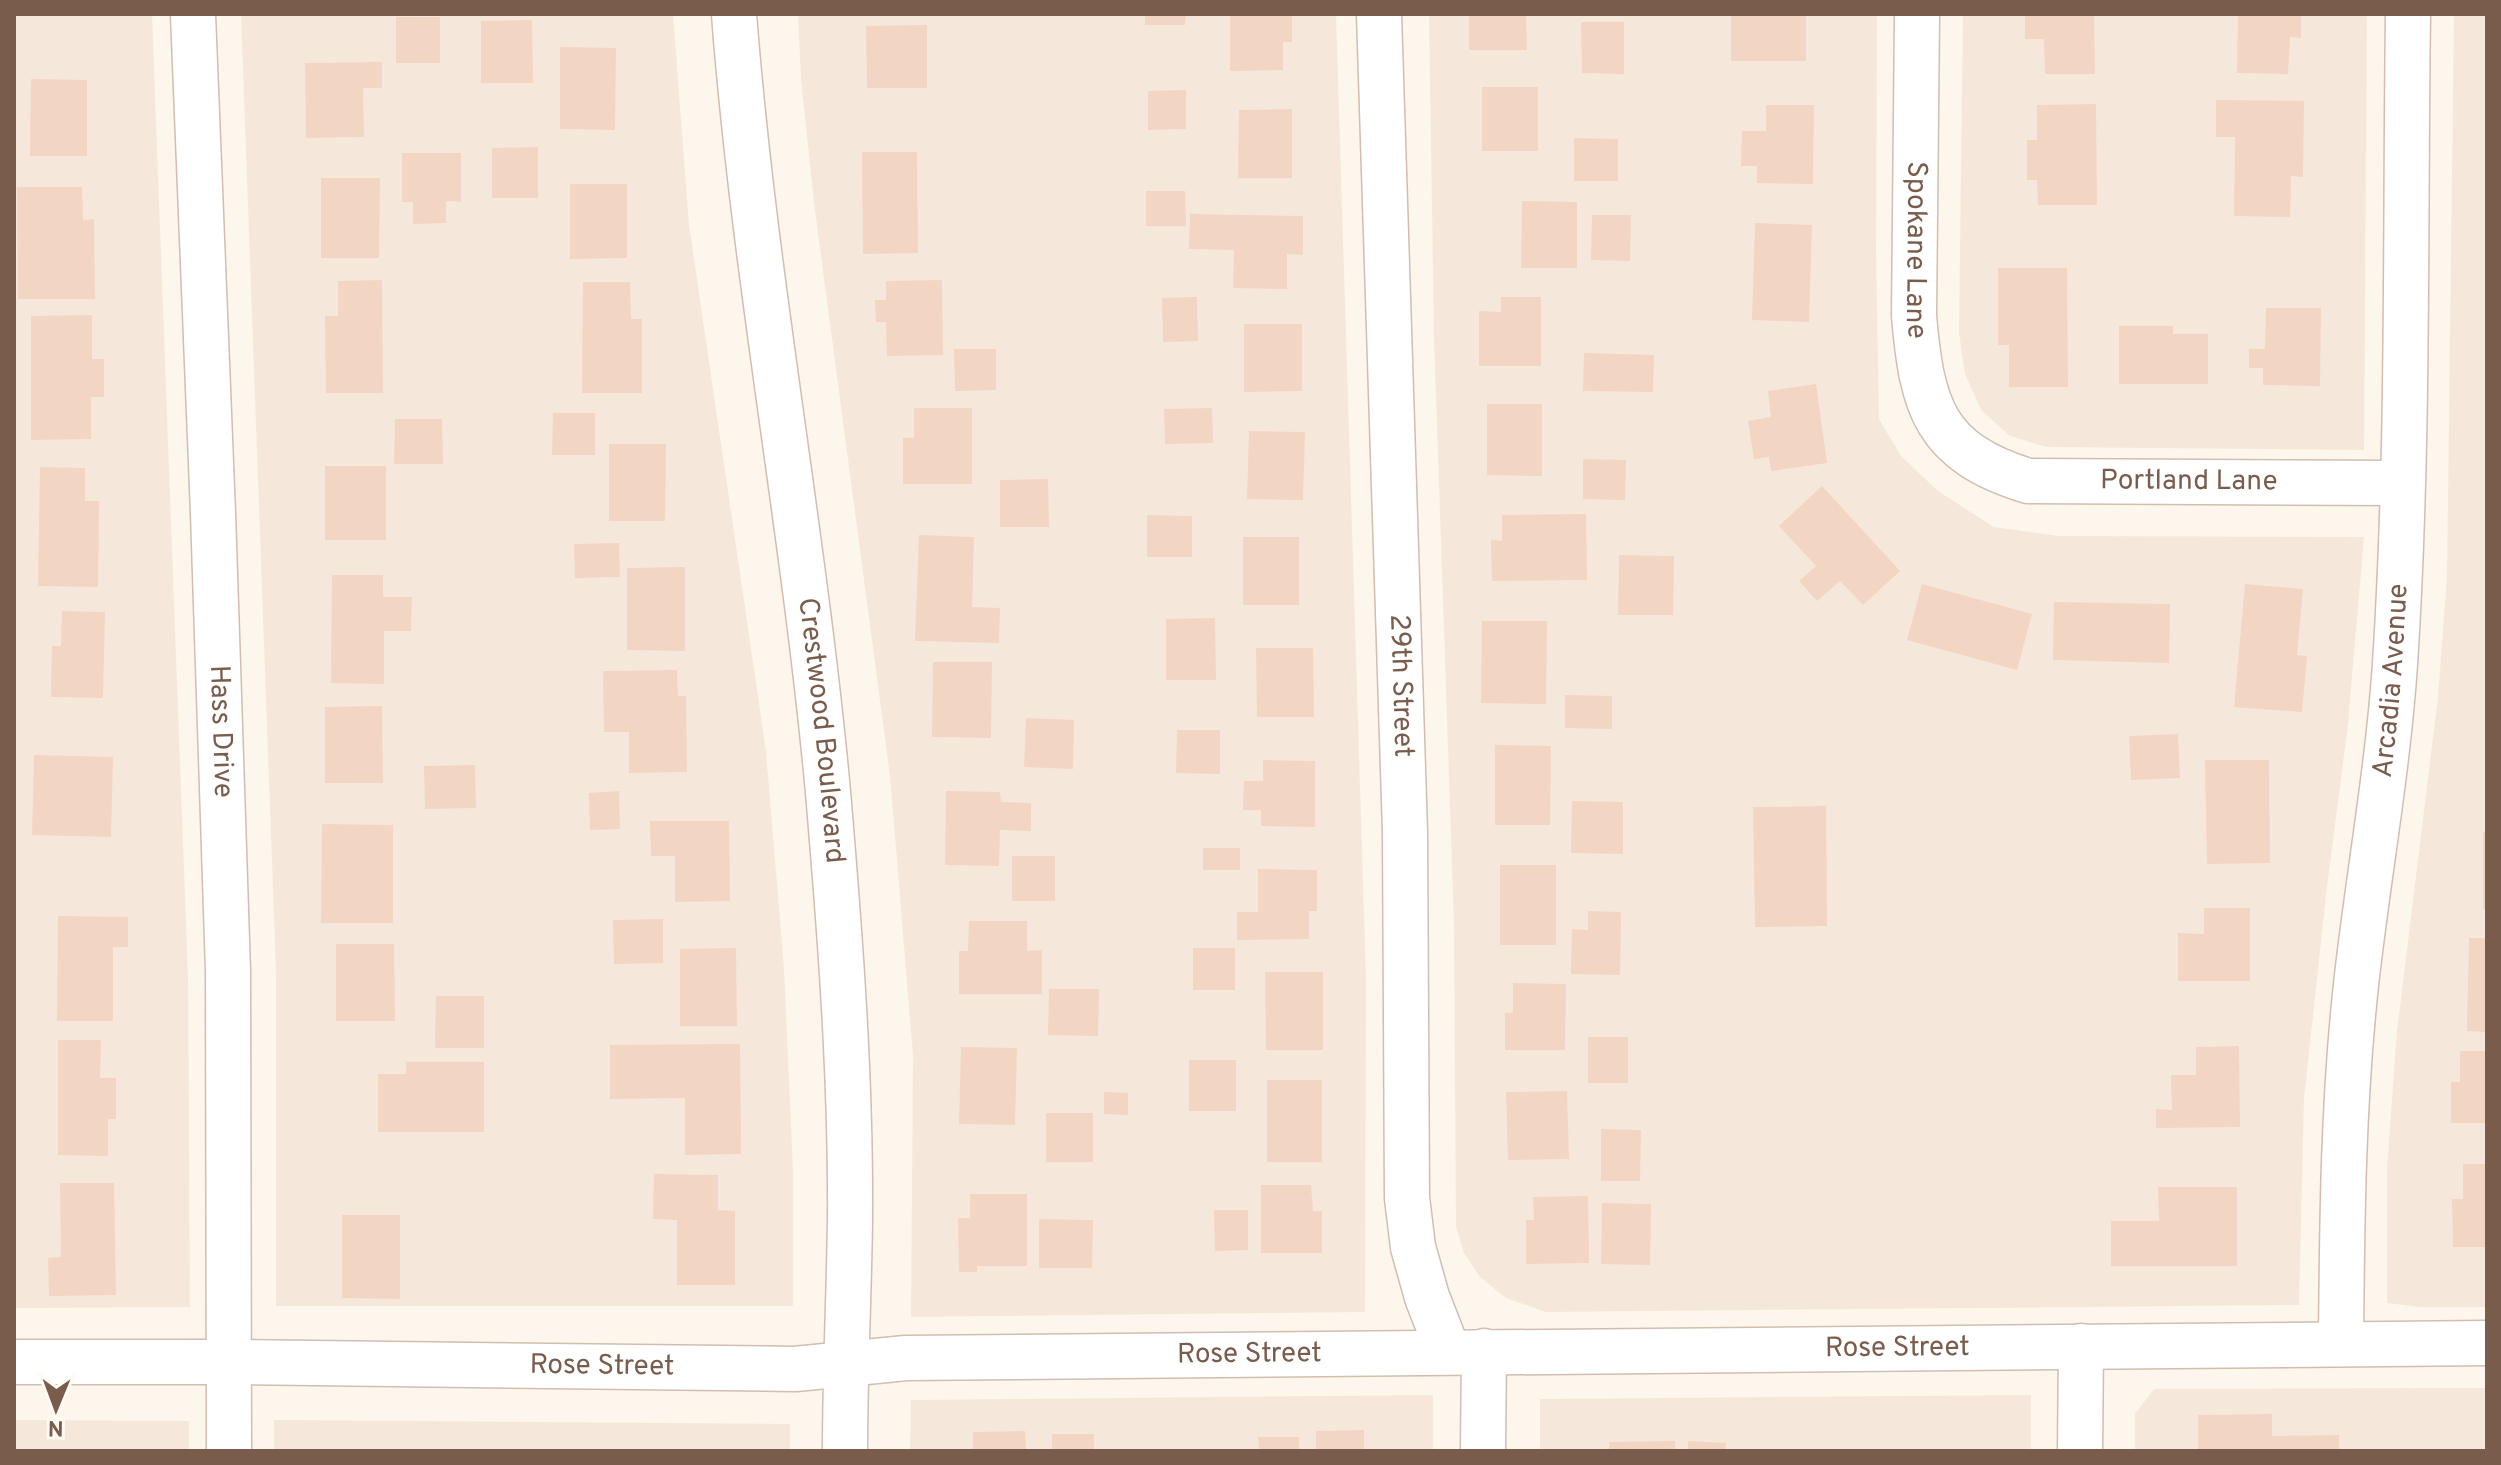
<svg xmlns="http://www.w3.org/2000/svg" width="2501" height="1465" viewBox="0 0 2501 1465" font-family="Overpass,sans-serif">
<rect width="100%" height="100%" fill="#fdf6ec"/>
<g fill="#f5e8da">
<polygon points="14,14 152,14 188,977 190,1307 14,1308"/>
<polygon points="241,14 673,14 689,225 766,751 784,969 793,1169 793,1306 276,1306 276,972"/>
<polygon points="798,14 1336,14 1366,979 1365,1312 911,1317 913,1055 890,776 814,203 801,79"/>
<polygon points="1429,14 1877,14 1876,250 1879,419 1901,456 1938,491 1994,527 2059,536 2364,537 2348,724 2326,895 2304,1099 2299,1305 1546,1312 1506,1298 1480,1277 1464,1253 1456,1227 1454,924 1434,336"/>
<polygon points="1963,14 2367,14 2364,450 2046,447 2010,436 1981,410 1965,374 1959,333"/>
<polygon points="2454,14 2487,14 2487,1307 2419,1307 2387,1303 2387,1169 2397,1031 2438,697 2447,577"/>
<polygon points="2487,1388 2487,1451 2135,1451 2135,1414 2154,1389"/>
<polygon points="1433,1395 1433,1451 910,1451 911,1400"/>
<polygon points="2031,1395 2031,1451 1540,1451 1540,1399"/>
<polygon points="14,1420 189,1421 189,1451 14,1451"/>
<polygon points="274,1420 790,1424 790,1451 274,1451"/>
</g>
<g fill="#f3d5c3">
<polygon points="1145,14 1186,14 1185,25 1145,25"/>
<polygon points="1230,14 1292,14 1292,42 1283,42 1283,70 1230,71"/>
<polygon points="1469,14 1526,14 1527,50 1469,50"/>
<rect x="1731" y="14" width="75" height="47"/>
<polygon points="2025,14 2094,14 2095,74 2045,74 2044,39 2025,39"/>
<polygon points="2238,14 2301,14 2301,38 2290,37 2288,74 2237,73"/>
<rect x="396" y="17" width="44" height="46"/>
<polygon points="532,20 533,83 481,83 481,21"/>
<polygon points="1581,22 1624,22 1624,74 1582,73"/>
<polygon points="927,25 927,88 867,88 866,26"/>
<polygon points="560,47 616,48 615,130 560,129"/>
<polygon points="382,62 382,88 363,88 364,137 306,138 305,63"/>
<polygon points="31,79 87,80 87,156 30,156"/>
<rect x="1482" y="87" width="56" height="64"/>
<polygon points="1186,90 1186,129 1148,130 1148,91"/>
<polygon points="2216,100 2304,101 2303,177 2291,176 2290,217 2234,216 2235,137 2216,137"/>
<polygon points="2096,104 2097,205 2038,205 2037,180 2027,180 2027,140 2037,140 2037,105"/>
<polygon points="1766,105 1814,105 1813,184 1757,183 1757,166 1741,166 1742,131 1766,131"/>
<polygon points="1292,109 1292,178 1238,178 1239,110"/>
<polygon points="1574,138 1618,139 1618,181 1574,181"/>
<polygon points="538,147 538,198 492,198 492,148"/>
<polygon points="862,152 917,152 918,253 863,254"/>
<polygon points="402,153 461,153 461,202 446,201 446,223 413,224 413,202 402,202"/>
<polygon points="321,178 380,178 379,258 321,258"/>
<polygon points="570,184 627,184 627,258 570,259"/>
<polygon points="17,187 82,187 83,220 94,219 95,299 18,299"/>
<polygon points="1146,191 1185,191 1186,226 1146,226"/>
<polygon points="1522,201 1577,202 1577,268 1521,268"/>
<polygon points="1190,214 1303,216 1303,255 1287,254 1287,289 1233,288 1234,250 1189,249"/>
<polygon points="1592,215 1631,215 1630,261 1591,260"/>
<polygon points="1755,223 1812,225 1809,322 1752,320"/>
<polygon points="1998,268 2067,268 2068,387 2009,387 2009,345 1998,345"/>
<polygon points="382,280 383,393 326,393 325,316 338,316 338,281"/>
<polygon points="942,280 943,355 887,356 886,322 876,322 875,300 886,300 886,281"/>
<polygon points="583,282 630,282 631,319 642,319 642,393 582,393"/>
<polygon points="1197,297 1198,341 1163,342 1162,298"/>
<polygon points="1501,297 1541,297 1541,366 1479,366 1479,311 1501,312"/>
<polygon points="2266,308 2321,308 2320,386 2263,385 2263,368 2249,368 2249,349 2265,349"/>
<polygon points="92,315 92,359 104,359 104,397 91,397 91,439 31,440 31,316"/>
<polygon points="1244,324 1302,324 1302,391 1244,392"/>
<polygon points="2119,326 2173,326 2173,334 2208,334 2208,384 2119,384"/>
<polygon points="954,349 996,349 996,390 955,391"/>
<polygon points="1584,353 1654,355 1653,392 1583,391"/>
<polygon points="1816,384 1827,463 1771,471 1769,457 1754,459 1748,421 1771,417 1768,391"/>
<polygon points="1487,404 1542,404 1542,476 1487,475"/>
<polygon points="914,408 972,408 972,484 903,484 903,438 914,438"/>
<polygon points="1212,408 1213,443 1165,444 1164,409"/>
<polygon points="553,413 595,413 595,455 552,455"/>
<polygon points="395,419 442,419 443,464 394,464"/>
<polygon points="1249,431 1305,432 1303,500 1247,499"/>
<polygon points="609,444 666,444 665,521 609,521"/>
<polygon points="1583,459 1626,460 1625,500 1583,499"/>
<rect x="325" y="466" width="61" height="74"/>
<polygon points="40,467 85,468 85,501 99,501 98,587 38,586"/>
<polygon points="1048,479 1049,527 1000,527 1000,480"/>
<polygon points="1822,486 1900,571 1863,605 1840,581 1817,601 1799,581 1816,566 1779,526"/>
<polygon points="1586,514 1587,580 1492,581 1491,540 1502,541 1502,515"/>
<polygon points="1147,515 1192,516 1192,557 1147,557"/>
<polygon points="919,535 974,537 972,607 1000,608 999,643 915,641"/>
<rect x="1243" y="537" width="56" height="68"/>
<polygon points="619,543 620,577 575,578 574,544"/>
<polygon points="1619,555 1674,556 1673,615 1618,615"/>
<polygon points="685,567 685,651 627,650 627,568"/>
<polygon points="332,575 383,575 383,597 412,597 411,631 384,631 384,684 331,683"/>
<polygon points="1922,584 2032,614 2017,670 1907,640"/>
<polygon points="2245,584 2303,589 2297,655 2307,656 2302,712 2234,707"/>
<polygon points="2054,602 2170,604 2169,663 2053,660"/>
<polygon points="62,611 105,612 103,698 51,697 52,646 61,646"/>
<polygon points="1215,618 1216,680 1166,680 1166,619"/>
<polygon points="1482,621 1547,621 1546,704 1481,703"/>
<polygon points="1256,648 1313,648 1314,717 1257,717"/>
<polygon points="933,662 992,662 991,738 932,737"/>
<polygon points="677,670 678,696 686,696 687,772 629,773 629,732 604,732 603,671"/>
<polygon points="1565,695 1612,696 1612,729 1565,728"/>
<polygon points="382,706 383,783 325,783 325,707"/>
<polygon points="1026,718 1074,720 1073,769 1024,767"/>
<polygon points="1177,730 1220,730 1220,774 1176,773"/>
<polygon points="2178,734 2180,778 2131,780 2129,736"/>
<polygon points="1495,745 1551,746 1550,825 1495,825"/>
<polygon points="34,755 113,757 111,837 32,835"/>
<polygon points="1263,760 1315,761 1315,827 1261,826 1261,810 1243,810 1244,781 1263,781"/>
<polygon points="2205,760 2269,760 2270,863 2207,864"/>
<polygon points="475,765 476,808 425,809 424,766"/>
<polygon points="619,791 620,829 590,830 589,793"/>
<polygon points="946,791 1000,792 1001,802 1031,803 1031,831 1000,830 999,866 945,865"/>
<polygon points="1572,801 1623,802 1623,854 1571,853"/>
<polygon points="1826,806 1827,926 1755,927 1753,807"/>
<polygon points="650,821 729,821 730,901 675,902 675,856 651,856"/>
<polygon points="322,824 393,825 393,923 321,923"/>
<rect x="2483" y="832" width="4" height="77"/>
<rect x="1203" y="848" width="37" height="22"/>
<rect x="1012" y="856" width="43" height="45"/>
<rect x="1500" y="865" width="56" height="80"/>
<polygon points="1258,869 1317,870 1317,911 1309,911 1309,939 1237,940 1237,912 1258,912"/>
<polygon points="2204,908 2250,908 2250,981 2178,981 2178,933 2204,934"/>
<polygon points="1588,911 1621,912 1620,975 1571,974 1572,929 1588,930"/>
<polygon points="58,916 128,917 128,947 113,947 113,1021 57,1021"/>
<polygon points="663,919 663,963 614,964 613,920"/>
<polygon points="969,921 1027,921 1027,951 1042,950 1042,994 959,994 959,951 968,951"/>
<polygon points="2469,938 2487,938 2487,1032 2467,1031"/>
<polygon points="336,944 394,944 395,1021 336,1021"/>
<polygon points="736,948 737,1026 680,1026 680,949"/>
<rect x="1193" y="948" width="42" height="42"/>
<polygon points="1265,972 1323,972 1323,1050 1266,1050"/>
<polygon points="1513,983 1566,984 1565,1050 1505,1050 1505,1013 1513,1013"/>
<polygon points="1049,989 1099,989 1098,1036 1048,1035"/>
<polygon points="436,996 484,996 484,1048 435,1048"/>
<rect x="1588" y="1037" width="40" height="46"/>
<polygon points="58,1040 101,1040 100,1078 116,1078 116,1119 108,1119 108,1156 58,1155"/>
<polygon points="740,1044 741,1154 685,1155 685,1098 610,1099 610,1045"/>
<polygon points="2239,1046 2240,1127 2156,1128 2156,1109 2172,1110 2171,1075 2196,1075 2196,1047"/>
<polygon points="961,1047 1017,1048 1015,1125 959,1124"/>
<polygon points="2460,1051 2487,1051 2487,1123 2451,1123 2451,1082 2460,1082"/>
<rect x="1189" y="1060" width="47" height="51"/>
<polygon points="406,1062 484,1062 484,1132 378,1132 378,1074 406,1074"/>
<rect x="1267" y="1080" width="55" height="82"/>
<polygon points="1567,1091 1569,1159 1508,1160 1506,1092"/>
<polygon points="1104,1092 1128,1093 1128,1115 1104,1114"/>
<rect x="1046" y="1113" width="47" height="49"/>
<polygon points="1601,1129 1641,1130 1640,1181 1601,1181"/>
<polygon points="2463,1164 2487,1164 2487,1247 2453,1247 2452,1199 2463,1199"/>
<polygon points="654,1174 718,1175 718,1210 735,1211 735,1285 677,1285 677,1220 653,1219"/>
<polygon points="60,1183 114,1183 116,1295 49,1296 48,1258 61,1257"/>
<polygon points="1261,1185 1311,1185 1313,1211 1322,1211 1322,1253 1261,1253"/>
<polygon points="2158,1187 2237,1187 2237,1266 2111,1266 2111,1221 2159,1221"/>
<polygon points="970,1194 1027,1194 1027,1266 977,1266 977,1272 959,1272 958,1218 970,1218"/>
<polygon points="1588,1196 1589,1263 1526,1264 1526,1220 1534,1220 1533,1197"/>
<polygon points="1602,1203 1651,1204 1650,1265 1601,1264"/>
<polygon points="1214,1210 1248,1210 1248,1250 1215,1251"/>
<polygon points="342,1215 400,1215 400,1299 342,1298"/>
<polygon points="1039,1219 1093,1220 1092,1268 1039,1268"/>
<polygon points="2272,1414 2272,1436 2339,1435 2339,1451 2198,1451 2198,1415"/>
<polygon points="1364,1430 1364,1451 1316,1451 1316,1431"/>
<polygon points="1025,1431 1026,1451 973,1451 973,1432"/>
<rect x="1052" y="1434" width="42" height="17"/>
<polygon points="1258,1437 1299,1437 1299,1451 1259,1451"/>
<polygon points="1675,1441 1675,1451 1609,1451 1609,1442"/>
<polygon points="1688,1441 1726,1443 1725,1451 1688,1451"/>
</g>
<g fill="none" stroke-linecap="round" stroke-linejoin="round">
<g stroke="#d1beb0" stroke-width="47">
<g id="minor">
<path id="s1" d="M193 14 213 513 228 971 229 1451"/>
<path id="s2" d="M734 14C754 275 804 531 828 792 840 933 851 1077 850 1219 849 1296 845 1374 845 1451"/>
<path id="s3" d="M1379 14 1405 832 1407 1198 1413 1247 1427 1297 1448 1351"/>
<path id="s4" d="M1917 14 1914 316C1922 407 1934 452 2028 481L2401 483"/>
<path id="s5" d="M2341 1344C2342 1221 2343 1098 2357 976 2369 872 2388 768 2395 664 2409 448 2405 230 2408 14"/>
<path id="s6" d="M14 1362H229L795 1369 906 1358 2487 1343"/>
<polyline points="1483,1451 1484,1351"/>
<polyline points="2080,1451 2081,1346"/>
</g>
</g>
<use href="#minor" stroke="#fff" stroke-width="44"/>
</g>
<g text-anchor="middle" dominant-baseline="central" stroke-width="7" stroke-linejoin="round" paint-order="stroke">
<g font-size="28" fill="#7a5c4d" stroke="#fffaf3">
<text stroke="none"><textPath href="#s4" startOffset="236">Spokane Lane</textPath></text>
<text stroke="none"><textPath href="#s4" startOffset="682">Portland Lane</textPath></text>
<text stroke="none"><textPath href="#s5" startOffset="666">Arcadia Avenue</textPath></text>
<text stroke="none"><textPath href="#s3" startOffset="672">29th Street</textPath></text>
<text stroke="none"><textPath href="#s2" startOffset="722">Crestwood Boulevard</textPath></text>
<text stroke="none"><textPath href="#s1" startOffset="718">Hass Drive</textPath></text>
<text stroke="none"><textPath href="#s6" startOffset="1884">Rose Street</textPath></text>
<text stroke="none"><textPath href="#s6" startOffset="1236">Rose Street</textPath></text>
<text stroke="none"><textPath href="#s6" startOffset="588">Rose Street</textPath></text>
</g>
</g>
<rect width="2501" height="1465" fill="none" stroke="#7a5c4d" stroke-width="32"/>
<g transform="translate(56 1409) rotate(181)" stroke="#fffaf3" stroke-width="6" paint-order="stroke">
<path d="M0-6L14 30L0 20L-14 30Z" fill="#7a5c4d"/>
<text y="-12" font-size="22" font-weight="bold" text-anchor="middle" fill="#7a5c4d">N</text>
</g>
</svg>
